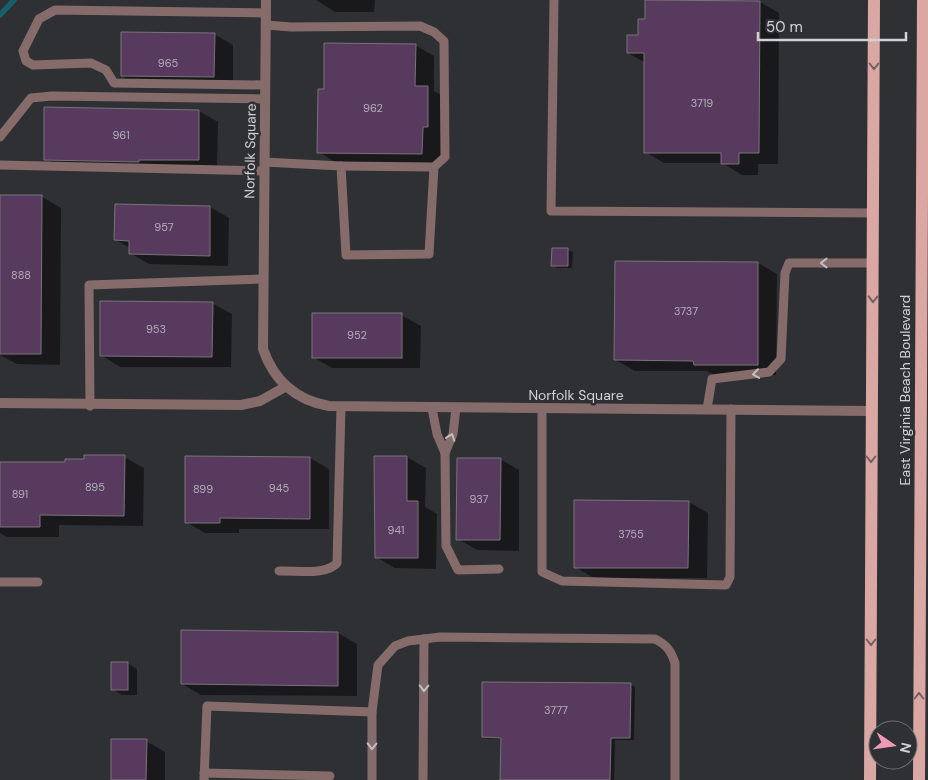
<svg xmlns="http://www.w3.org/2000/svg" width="928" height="780" viewBox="0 0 928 780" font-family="'DM Sans',sans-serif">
<rect width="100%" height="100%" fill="#2f3034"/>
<g fill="#0007">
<polygon points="316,0 375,0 374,12 335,12"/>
<polygon points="760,2 779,13 778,164 758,164 758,175 742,175 722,163 664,163 645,152 646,63 628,53 639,36"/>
<polygon points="214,34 233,45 233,88 141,87 122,76"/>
<polygon points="415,45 434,56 434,91 447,98 441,164 338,164 319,152 325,90"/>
<polygon points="199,111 218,122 217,170 64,170 45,159"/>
<polygon points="0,197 42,197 61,208 60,365 17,364 0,355"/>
<polygon points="116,206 210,207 229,218 228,266 149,264 130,253 130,248 116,240"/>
<polygon points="553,249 568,250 573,252 572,268 557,268 553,265"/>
<polygon points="758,263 777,274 776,375 714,375 707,371 635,371 616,360"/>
<polygon points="212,303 232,314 231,367 120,367 101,355"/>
<polygon points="401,315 421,326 420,368 332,368 313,357"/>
<polygon points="124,457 144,468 143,526 59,525 59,537 7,537 0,533 0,463 67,463"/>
<polygon points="187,457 310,458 329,469 329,529 239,529 239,533 205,533 186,522"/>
<polygon points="407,457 426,468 425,507 437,514 436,569 395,568 376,557"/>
<polygon points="500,459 519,470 519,551 477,550 458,539"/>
<polygon points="689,502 708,513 707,578 594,578 575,567"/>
<polygon points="183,631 338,633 357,644 357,696 201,695 182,684"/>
<polygon points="127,663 137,669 137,695 122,695 112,689"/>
<polygon points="630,684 635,687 634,740 615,740 614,780 501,780 502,739 488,739 483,737"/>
<polygon points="146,741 165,752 165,780 112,780"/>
</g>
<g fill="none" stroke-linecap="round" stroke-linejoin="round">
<polyline stroke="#175f6d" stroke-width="5.5" points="0,15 14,0"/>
</g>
<g fill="#583a5f" stroke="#787479">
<polygon points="645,0 760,1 759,153 739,153 739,164 721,164 721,153 644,153 644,53 627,53 627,35 638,35 638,19 645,19"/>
<polygon points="121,32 215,33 214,77 121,76"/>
<polygon points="324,43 416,44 415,86 428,86 428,127 423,127 422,154 317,153 318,89 324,89"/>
<polygon points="44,107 199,110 199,160 139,160 139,162 44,160"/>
<polygon points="0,195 42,195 41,354 0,354"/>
<polygon points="115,204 210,206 210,256 129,254 129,241 114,240"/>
<polygon points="552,248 568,248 568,266 551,266"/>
<polygon points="615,261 758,262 758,365 694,365 693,361 614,360"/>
<polygon points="100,301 213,302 212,357 100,356"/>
<rect x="312" y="313" width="90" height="45"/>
<polygon points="84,455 125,455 124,516 40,515 40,527 0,527 0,462 65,462 65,459 84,459"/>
<polygon points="185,456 310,457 310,519 220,518 220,523 185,523"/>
<polygon points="374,456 407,456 407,501 418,501 418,558 375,558"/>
<polygon points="457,458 501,458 500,540 456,540"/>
<polygon points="574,500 689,501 688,568 574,568"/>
<polygon points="181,630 338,632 338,686 181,684"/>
<rect x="111" y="662" width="17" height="28"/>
<polygon points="482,682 631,683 630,738 611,738 610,780 500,780 501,738 482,737"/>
<polygon points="111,739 147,739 146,780 111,780"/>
</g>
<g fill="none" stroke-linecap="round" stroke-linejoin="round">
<g stroke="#856c6a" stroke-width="9">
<polyline points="554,0 551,211 873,213"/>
<polyline points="265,85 114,83 106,70 91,63 33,65 26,61 23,51 39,19 55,10 266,13"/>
<polyline points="0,137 31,98 52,96 265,99"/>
<polyline points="264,162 341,166 346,255 429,254 434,167 445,157 444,41 434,32 420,26 291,27 266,25"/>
<polyline points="0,165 264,171"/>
<polyline points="341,166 434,167"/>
<polyline points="90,406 89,285 262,279"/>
<polyline points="432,408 437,434 445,453 453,434 456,408"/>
<polyline points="542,408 542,572 562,581 726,585 730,577 731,409"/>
<polyline points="707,409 712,379 769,372 781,359 785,273 789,263 873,263"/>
<polyline points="445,453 446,546 458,570 499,569"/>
<path d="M279 571C295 570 326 576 337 563L341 407"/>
<polyline points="0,582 38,582"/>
<polyline points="204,773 330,776"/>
<polyline points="204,780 207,706 372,712"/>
<path d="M372 780V712L378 665 395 646 408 641 440 637 655 639C667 645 671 651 675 663V780"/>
<polyline points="423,780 424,639"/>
</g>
<g stroke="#856c6a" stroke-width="10">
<path d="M266 0 263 349C274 381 295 400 329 406L871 411"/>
<polyline points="0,403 241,405 260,401 285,387"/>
</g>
<g stroke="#daa7a3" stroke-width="12">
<polyline points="870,780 874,0"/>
<polyline points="919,780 923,0"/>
</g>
</g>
<defs><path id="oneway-chevron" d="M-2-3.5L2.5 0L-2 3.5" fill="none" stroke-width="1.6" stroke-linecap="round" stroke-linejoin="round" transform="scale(1.25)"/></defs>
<g stroke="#736060">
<use href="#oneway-chevron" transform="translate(874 66) rotate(90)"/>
<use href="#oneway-chevron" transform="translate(873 299) rotate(91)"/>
<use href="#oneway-chevron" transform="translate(871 459) rotate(90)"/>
<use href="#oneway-chevron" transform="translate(871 642) rotate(90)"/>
<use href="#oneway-chevron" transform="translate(919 696) rotate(-90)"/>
</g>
<g stroke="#c3bec0">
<use href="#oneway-chevron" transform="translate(824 263) rotate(-180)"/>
<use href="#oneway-chevron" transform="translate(756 374) rotate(172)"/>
<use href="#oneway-chevron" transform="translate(451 437) rotate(-71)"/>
<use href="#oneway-chevron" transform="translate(424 688) rotate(91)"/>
<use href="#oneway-chevron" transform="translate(372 746) rotate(91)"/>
</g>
<g text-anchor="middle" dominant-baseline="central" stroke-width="5" stroke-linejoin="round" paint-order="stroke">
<g font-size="11" fill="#b4acb8">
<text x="168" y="63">965</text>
<text x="702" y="103">3719</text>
<text x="373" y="108">962</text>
<text x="121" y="135">961</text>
<text x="164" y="227">957</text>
<text x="21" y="275">888</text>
<text x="686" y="311">3737</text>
<text x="156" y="329">953</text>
<text x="357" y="335">952</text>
<text x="95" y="487">895</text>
<text x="279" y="488">945</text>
<text x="203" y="489">899</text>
<text x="20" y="494">891</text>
<text x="479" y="499">937</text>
<text x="396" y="530">941</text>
<text x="631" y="534">3755</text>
<text x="556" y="710">3777</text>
</g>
<g font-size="14" fill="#d2d2d5" stroke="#2f3034">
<text transform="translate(250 151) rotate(-89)">Norfolk Square</text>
<text transform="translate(905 390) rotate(-90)">East Virginia Beach Boulevard</text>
<text x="576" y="395">Norfolk Square</text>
</g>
</g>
<g transform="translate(893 745) rotate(103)"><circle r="24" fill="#2f3034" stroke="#707174"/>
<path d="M0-4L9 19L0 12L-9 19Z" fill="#f09ab5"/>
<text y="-8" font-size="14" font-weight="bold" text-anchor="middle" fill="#d2d2d5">N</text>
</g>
<path d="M758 32v8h148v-8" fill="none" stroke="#d2d2d5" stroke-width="2.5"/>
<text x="766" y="32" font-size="15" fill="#d2d2d5" stroke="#2f3034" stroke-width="4" paint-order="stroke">50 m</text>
</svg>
